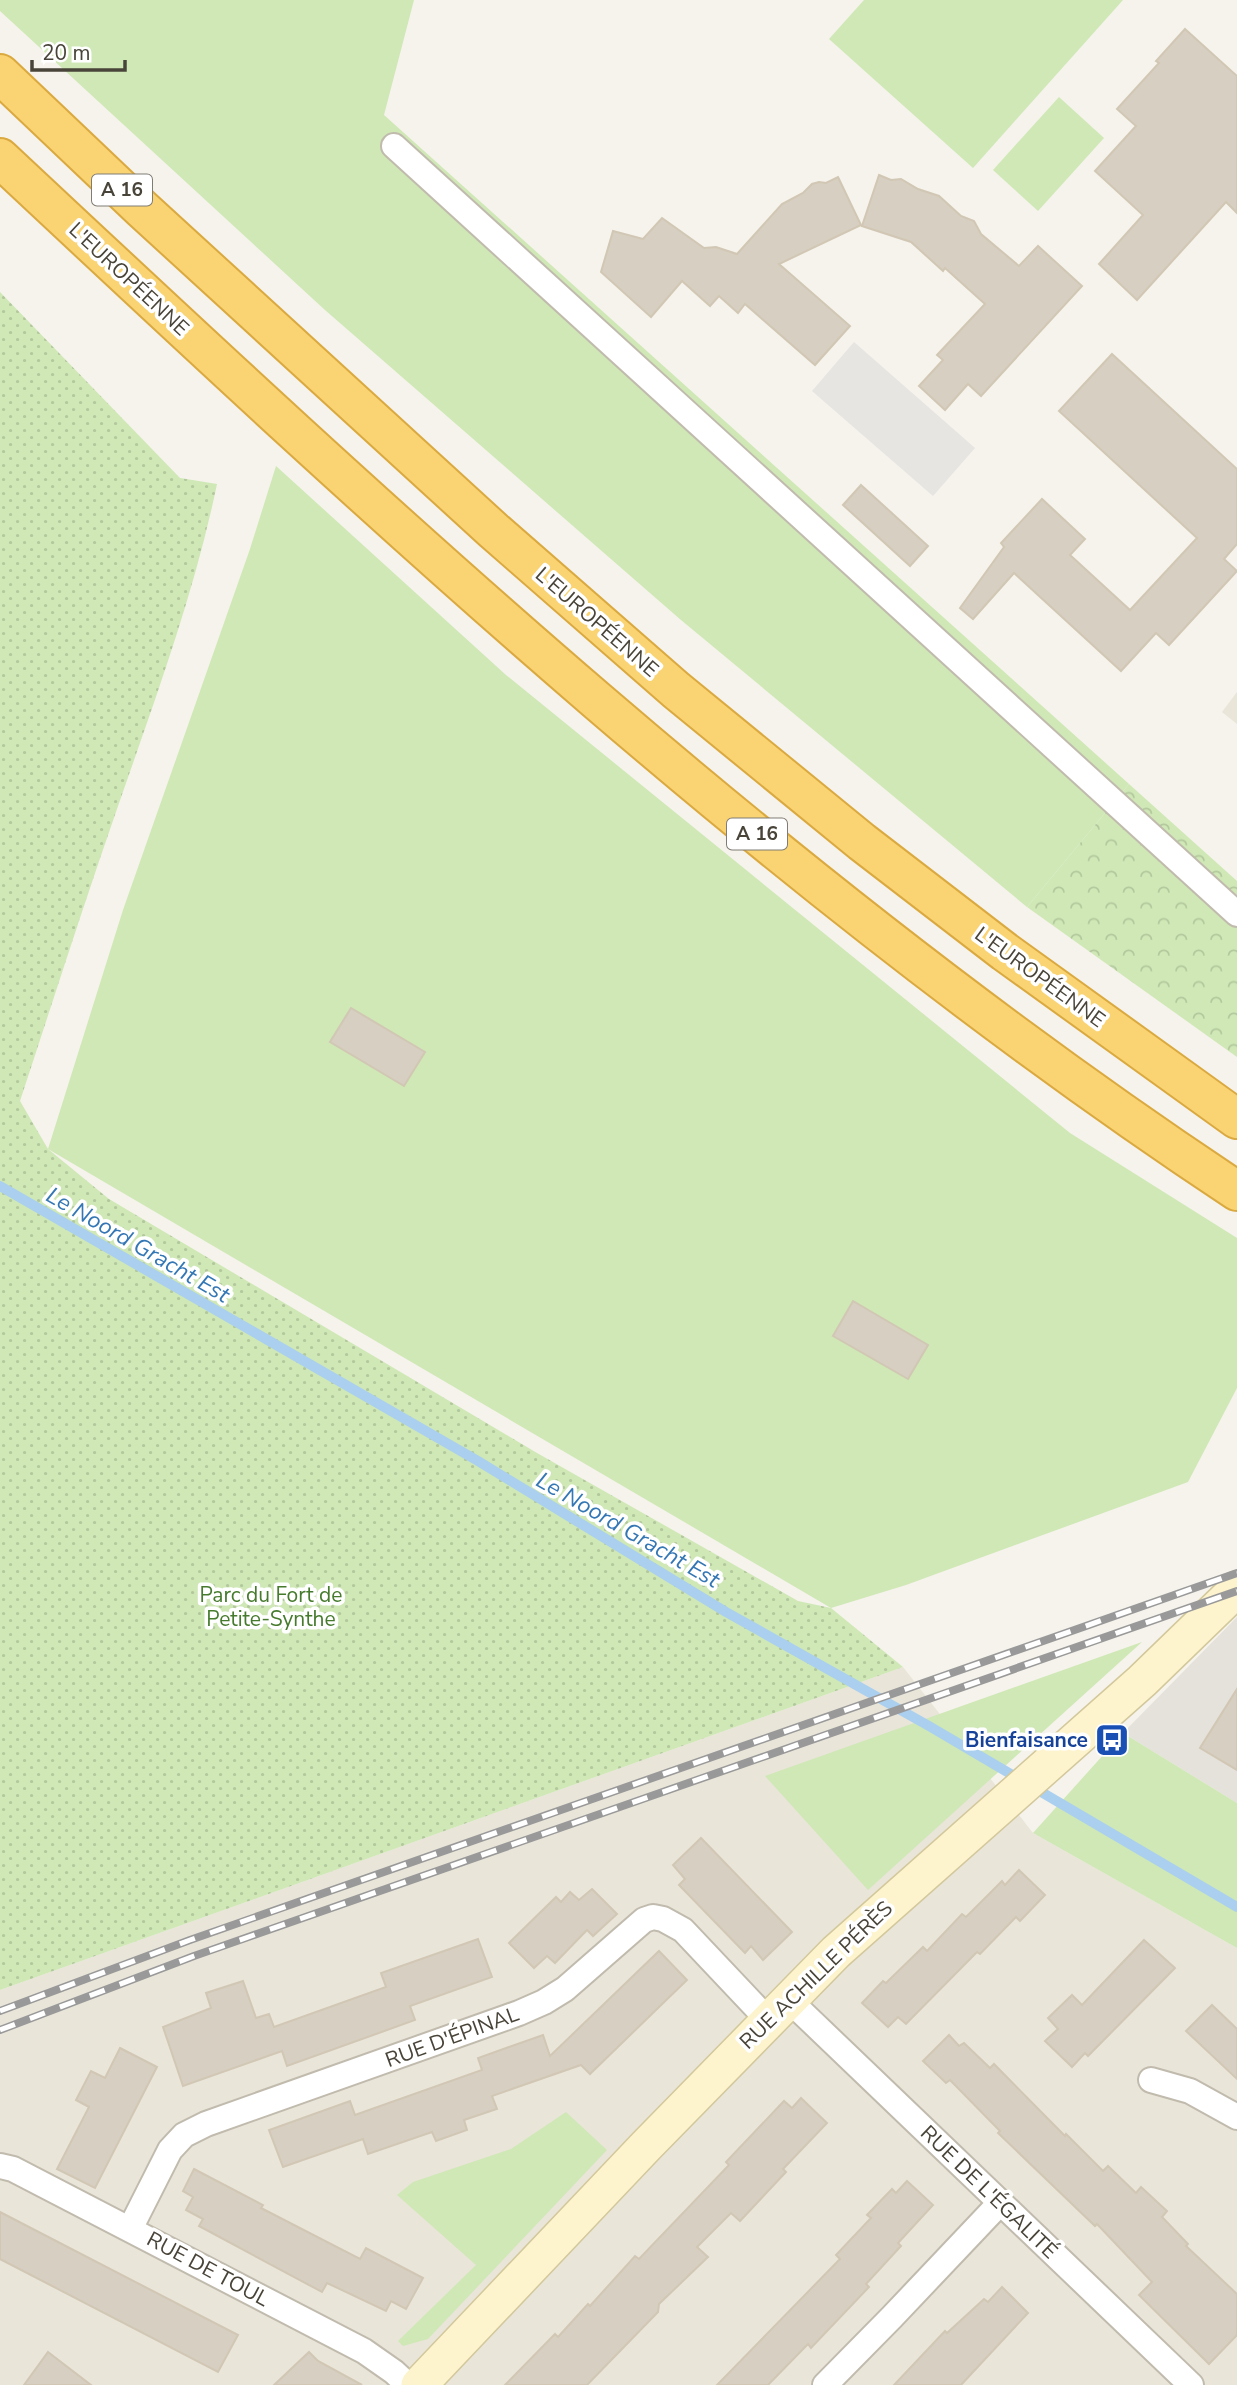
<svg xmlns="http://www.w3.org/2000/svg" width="1237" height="2385" viewBox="0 0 1237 2385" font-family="'Nunito Sans',sans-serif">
<defs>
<pattern id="forest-crowns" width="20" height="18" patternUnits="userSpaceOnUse" patternTransform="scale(1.75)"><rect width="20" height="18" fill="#cfe8b6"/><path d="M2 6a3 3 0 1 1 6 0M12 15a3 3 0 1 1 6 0" fill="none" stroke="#b3c89d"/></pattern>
<pattern id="park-dots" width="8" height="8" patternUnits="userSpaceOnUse" patternTransform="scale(1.75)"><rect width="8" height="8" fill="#cfe8b6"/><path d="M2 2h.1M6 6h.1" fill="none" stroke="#b3c89d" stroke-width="1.8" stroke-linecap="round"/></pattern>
</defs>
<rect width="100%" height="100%" fill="#f5f3eb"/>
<g fill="#e9e5d9">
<polygon points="1237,692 1237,724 1222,712"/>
<polygon points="903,1667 1033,1833 1237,1948 1237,2385 0,2385 0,1990"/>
</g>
<polygon fill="#e5e2dc" points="1237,1617 1237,1803 1123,1733"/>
<g fill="#cfe8b6">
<polygon points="0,0 414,0 384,115 1129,784 1027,907 681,620 325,310 0,11"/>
<polygon points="864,0 1123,0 973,168 829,39"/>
<polygon points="1059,97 1104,138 1038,211 993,170"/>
<polygon points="276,466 506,675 1070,1133 1237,1238 1237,1388 1188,1482 906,1585 831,1608 48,1149 123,910 250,549"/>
<polygon points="1142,1642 868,1890 765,1776"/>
<polygon points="1123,1733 1237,1803 1237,1948 1033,1833"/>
<polygon points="566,2112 607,2150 428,2339 403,2346 398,2341 476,2265 397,2195 413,2182 511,2149"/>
</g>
<polygon fill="url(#forest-crowns)" points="1129,784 1237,881 1237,1057 1027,907"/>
<path fill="url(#park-dots)" d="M0 292 180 478 217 484C194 595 154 702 117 809 83 906 52 1004 20 1101L48 1149 109 1199 537 1453 798 1601 831 1608 903 1667 0 1990Z"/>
<polygon fill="#e7e5e2" points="854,342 975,448 933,496 812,391"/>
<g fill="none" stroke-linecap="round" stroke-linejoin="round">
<polyline stroke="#aacfef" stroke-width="10" points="0,1186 478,1461 726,1612 929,1726 1237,1907"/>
</g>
<g fill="#d7cfc1" stroke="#d1c7b4" stroke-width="2">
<polygon points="1185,29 1237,76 1237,213 1226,202 1137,300 1099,264 1143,215 1095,171 1136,126 1117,109 1159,63 1156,61"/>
<polygon points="879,175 891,180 901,179 918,189 939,196 961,216 974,221 981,234 1019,266 1038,246 1082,286 981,396 968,384 945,410 919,386 943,360 937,355 985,304 945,268 943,271 911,242 862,226"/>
<polygon points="838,177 861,225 779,264 850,326 815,365 745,304 738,313 719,296 710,306 682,281 651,317 601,272 613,231 643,239 662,218 704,248 716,247 737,254 782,204 803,193 812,184 819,182 826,183"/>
<polygon points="1112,354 1237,469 1237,544 1224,559 1237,571 1169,645 1156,633 1121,671 1014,573 973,619 960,608 1004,547 1001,543 1042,499 1085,539 1070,555 1130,610 1197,538 1059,411"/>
<polygon points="861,485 928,546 910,566 843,505"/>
<polygon points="351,1008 425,1052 404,1086 330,1042"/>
<polygon points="853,1301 928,1345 908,1379 833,1336"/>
<polygon points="1237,1689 1237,1770 1200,1748"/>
<polygon points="701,1838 792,1932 763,1960 751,1946 745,1953 679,1885 685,1879 673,1865"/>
<polygon points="1019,1870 1045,1895 1020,1921 1016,1917 980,1954 977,1952 906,2024 898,2017 888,2027 862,2003 883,1981 886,1983 923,1947 927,1951 962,1914 966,1917 1002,1881 1005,1885"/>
<polygon points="592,1889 617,1914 593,1936 587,1930 555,1963 547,1956 534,1968 509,1943 556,1897 561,1902 570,1892 579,1900"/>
<polygon points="478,1939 492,1977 410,2006 415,2020 287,2066 282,2051 183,2086 163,2027 211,2008 206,1993 243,1981 256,2018 269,2014 274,2027 386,1987 381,1973"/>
<polygon points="1144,1940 1175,1968 1088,2056 1085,2053 1072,2067 1045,2041 1058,2029 1048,2018 1072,1995 1082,2005"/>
<polygon points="659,1951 687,1980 590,2074 581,2065 492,2096 497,2109 464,2120 467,2130 436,2141 432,2132 368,2154 363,2139 283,2167 269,2130 350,2101 355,2115 482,2070 478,2058 543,2035 550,2056"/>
<polygon points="1212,2005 1237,2029 1237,2079 1186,2031"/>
<polygon points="949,2035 959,2046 964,2043 990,2068 994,2064 1065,2136 1066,2134 1103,2171 1108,2166 1136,2193 1141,2187 1167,2211 1162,2217 1188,2244 1186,2246 1237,2294 1237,2335 1209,2364 1139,2295 1152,2282 1097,2224 1095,2226 998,2133 1000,2131 950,2080 946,2083 923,2061"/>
<polygon points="120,2048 157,2067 95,2188 57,2169 89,2107 76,2100 91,2071 105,2078"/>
<polygon points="801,2098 827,2123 783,2169 786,2172 740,2221 731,2213 697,2247 708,2257 659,2304 658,2312 587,2385 505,2385 555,2334 558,2337 588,2304 590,2306 635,2256 639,2259 729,2165 726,2162 784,2101 792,2108"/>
<polygon points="194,2169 263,2205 261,2208 360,2259 366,2248 423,2278 406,2309 391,2301 386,2311 327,2283 322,2292 199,2226 203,2219 186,2210 193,2197 183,2191"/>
<polygon points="907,2181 933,2205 898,2243 901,2246 866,2284 869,2287 811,2348 808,2344 768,2385 717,2385 840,2259 836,2255 871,2218 867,2215 892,2189 896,2193"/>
<polygon points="0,2212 238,2335 218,2372 0,2259"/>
<polygon points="1002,2287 1028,2313 961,2385 894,2385 945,2331 947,2333 984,2299 988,2302"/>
<polygon points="48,2352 91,2385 24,2385"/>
<polygon points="309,2352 318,2361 362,2385 274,2385"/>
</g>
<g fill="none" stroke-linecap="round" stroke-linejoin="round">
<g stroke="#c1bbae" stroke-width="28">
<g id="street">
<polyline points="394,146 1237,914"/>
<polyline points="788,1999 1191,2385"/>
<polyline points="1151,2080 1190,2091 1237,2117"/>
<polyline points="0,2166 13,2169 364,2351 394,2372 408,2385"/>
<polyline points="130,2229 170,2150 184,2135 206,2124 519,2013 544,2002 565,1989 644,1920 653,1917 663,1919 683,1930 768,2020"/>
<polyline points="825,2385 892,2317 1000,2203"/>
</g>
</g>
<g stroke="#d3c89c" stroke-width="38">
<polyline id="secondary" points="419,2385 646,2146 836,1952 1142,1681 1237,1589"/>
</g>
<g stroke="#daa940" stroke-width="42">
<g id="highway">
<polyline points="0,74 142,209 494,531 676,690 862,842 1005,952 1237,1119"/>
<path d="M0 158C392 525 788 894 1237 1191"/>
</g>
</g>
<use href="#street" stroke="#fff" stroke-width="24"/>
<use href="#secondary" stroke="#fdf4cd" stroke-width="35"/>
<use href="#highway" stroke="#fad372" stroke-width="38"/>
<g stroke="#999" stroke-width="8">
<g id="rail">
<polyline points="0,2011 190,1940 1237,1573"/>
<polyline points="0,2030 194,1956 1237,1591"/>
</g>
</g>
<use href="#rail" stroke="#fff" stroke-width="5" stroke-dasharray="16" stroke-linecap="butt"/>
</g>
<defs>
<g id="bus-square" transform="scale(1.75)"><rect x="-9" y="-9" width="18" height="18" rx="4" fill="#1a4fb4" stroke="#fff"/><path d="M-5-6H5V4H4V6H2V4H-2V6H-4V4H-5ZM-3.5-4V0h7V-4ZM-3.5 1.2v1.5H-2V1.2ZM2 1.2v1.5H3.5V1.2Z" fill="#fff"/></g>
</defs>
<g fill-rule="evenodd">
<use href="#bus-square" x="1112" y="1740"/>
</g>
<g text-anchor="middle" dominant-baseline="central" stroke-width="7" stroke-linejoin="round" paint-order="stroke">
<g fill="#fff" stroke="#807c74" stroke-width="2">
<rect x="92" y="174.5" width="60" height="31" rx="5"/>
<rect x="727" y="818.5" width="60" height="31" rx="5"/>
</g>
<g font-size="19" font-weight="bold" fill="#494439">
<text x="122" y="190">A 16</text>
<text x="757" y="834">A 16</text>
</g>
<g font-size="21" fill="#494439" stroke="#fff">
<text transform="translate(129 279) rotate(43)">L'EUROPÉENNE</text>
<text transform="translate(597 622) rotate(41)">L'EUROPÉENNE</text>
<text transform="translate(1040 977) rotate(36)">L'EUROPÉENNE</text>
<text transform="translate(816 1975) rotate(-44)">RUE ACHILLE PÉRÈS</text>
<text transform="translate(452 2037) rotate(-20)">RUE D'ÉPINAL</text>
<text transform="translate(989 2192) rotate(44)">RUE DE L'ÉGALITÉ</text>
<text transform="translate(208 2269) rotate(28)">RUE DE TOUL</text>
</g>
<g font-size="21" fill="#467b2d" stroke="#fff">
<text x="271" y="1595">Parc du Fort de<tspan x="271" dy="24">Petite-Synthe</tspan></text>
</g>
<g font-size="21" font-weight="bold" fill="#164399" stroke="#fff" text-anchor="end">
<text x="1088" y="1740">Bienfaisance</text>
</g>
<g font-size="23" font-style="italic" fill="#3477b4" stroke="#fff">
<text transform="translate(138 1245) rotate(30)">Le Noord Gracht Est</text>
<text transform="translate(628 1530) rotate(30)">Le Noord Gracht Est</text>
</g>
</g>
<path d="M32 60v10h93v-10" fill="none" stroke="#494439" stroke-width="3.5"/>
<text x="42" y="60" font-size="21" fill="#494439" stroke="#ffffff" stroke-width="5" paint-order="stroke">20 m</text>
</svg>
